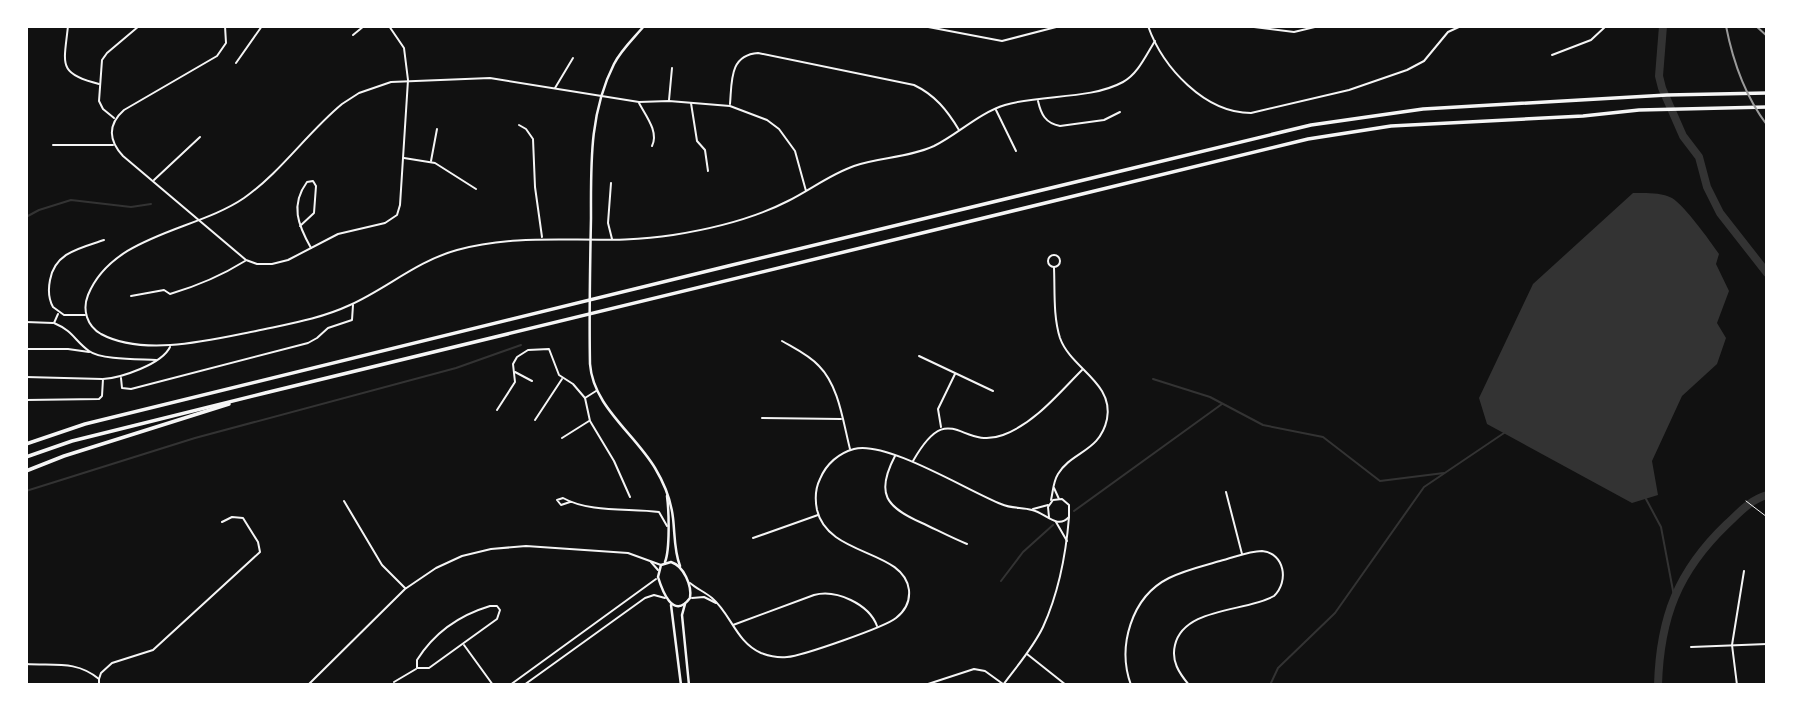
<svg xmlns="http://www.w3.org/2000/svg" width="1793" height="711" viewBox="0 0 1793 711" font-family="Barlow,sans-serif">
<rect width="100%" height="100%" fill="#111"/>
<path fill="#333" d="M1633 193C1645 193 1660 192 1672 198 1685 206 1710 241 1719 254L1716 264 1729 291 1717 323 1726 338 1717 364 1682 396 1652 461 1658 495 1632 503 1487 424 1479 398 1533 284Z"/>
<g fill="none" stroke-linecap="round" stroke-linejoin="round">
<g stroke="#333" stroke-width="2">
<polyline points="26,217 39,210 71,200 131,207 151,204"/>
<polyline points="1153,379 1210,397 1263,425 1323,437 1380,481 1444,473"/>
<polyline points="26,491 195,438 456,368 521,345"/>
<polyline points="1646,499 1661,527 1674,596"/>
<polyline points="1074,511 1222,404"/>
<polyline points="1001,581 1023,552 1053,525"/>
<polyline points="1270,685 1278,668 1335,613 1424,487 1504,433"/>
</g>
<g stroke="#333" stroke-width="8">
<polyline points="1663,26 1659,76 1662,88 1683,136 1699,157 1707,187 1720,213 1767,273"/>
<path d="M1658 685C1660 617 1678 571 1727 524 1740 512 1750 500 1767 495"/>
</g>
<polyline stroke="#f5f5f5" stroke-width="1" points="1746,501 1767,517"/>
<g stroke="#f5f5f5" stroke-width="2">
<path d="M68 26C64 64 57 74 99 84"/>
<path d="M225 26 226 43 217 56 124 110C107 125 109 141 123 156L246 260 257 264H272L288 260 338 234 385 223 397 215 400 205 408 80 404 48 389 26"/>
<polyline points="923,26 1002,41 1060,26"/>
<path d="M1148 26C1163 68 1205 113 1251 113L1349 90 1407 70 1424 61 1448 32 1461 26"/>
<polyline points="1246,26 1294,32 1319,26"/>
<polyline points="353,35 364,26"/>
<polyline points="1552,55 1591,40 1606,26"/>
<polyline points="236,63 262,26"/>
<polyline points="555,88 573,58"/>
<polyline points="669,100 672,68"/>
<path d="M1038 101C1041 114 1045 123 1060 126L1104 120 1120 112"/>
<path d="M639 103C646 116 659 132 652 146"/>
<polyline points="691,103 697,141 705,150 708,171"/>
<path d="M730 104C732 82 729 55 758 53L914 85C935 95 947 110 959 130"/>
<polyline points="996,110 1016,151"/>
<polyline points="114,118 103,109 99,101 102,60 107,53 139,26"/>
<polyline points="519,125 526,129 533,139 535,187 542,237"/>
<polyline points="53,145 113,145"/>
<polyline points="404,158 435,163 476,189"/>
<polyline points="431,161 437,129"/>
<polyline points="154,180 200,137"/>
<polyline points="611,183 608,223 612,239"/>
<path d="M806 191 795 151 779 129 767 120 730 106 669 101 639 102 490 78 391 82 359 93 342 104C307 133 281 172 244 198 196 231 113 234 88 295 82 310 87 326 101 334 144 357 211 340 256 331 288 324 320 319 350 305 386 289 417 261 457 250 530 230 599 247 673 235 711 229 753 219 788 201 810 190 831 174 854 166 880 157 908 158 934 146 958 134 979 113 1005 105 1041 94 1090 100 1123 82 1138 74 1146 55 1155 41"/>
<path d="M300 226 314 213 316 186 313 181 307 182C290 205 298 225 311 248"/>
<circle cx="1054" cy="261" r="6"/>
<path d="M131 296 164 290 170 294C197 286 221 276 245 261"/>
<path d="M58 314 54 323C73 331 75 341 89 351 101 360 140 359 156 360"/>
<path d="M85 315H64L53 307C48 298 48 290 50 280 55 252 81 248 104 240"/>
<polyline points="26,322 53,323"/>
<path d="M782 341C794 348 809 355 819 366 839 386 843 422 850 449"/>
<polyline points="26,349 68,349 89,352"/>
<polyline points="919,356 993,391"/>
<polyline points="515,372 532,381"/>
<polyline points="26,377 102,379"/>
<polyline points="121,378 122,388 131,389 308,343 317,338 328,328 352,320 353,305"/>
<polyline points="585,398 596,391"/>
<path d="M26 400 99 399 102 396 103 379C121 378 162 364 170 347"/>
<polyline points="497,410 515,382 513,364 517,357 528,350 549,349 559,375 573,384 585,398 590,421 614,461 630,497"/>
<polyline points="762,418 841,419"/>
<polyline points="535,420 562,379"/>
<polyline points="941,427 938,409 955,374"/>
<polyline points="562,438 589,421"/>
<path d="M895 456C875 494 886 507 922 523 937 530 952 538 967 544"/>
<path d="M913 461C950 396 960 451 1003 435 1035 423 1059 393 1082 370"/>
<polyline points="1054,488 1059,499"/>
<polyline points="1226,492 1242,554"/>
<path d="M1051 500C1053 492 1053 482 1058 474 1072 451 1100 452 1107 419 1114 382 1071 369 1060 338 1053 316 1055 290 1054 268"/>
<polyline points="344,501 382,565 405,588"/>
<path d="M570 502 561 505 557 500 563 498C590 513 629 508 659 512L667 526"/>
<polyline points="1033,509 1048,505"/>
<polyline points="1056,522 1067,541"/>
<polyline points="753,538 818,515"/>
<polyline points="651,562 658,570"/>
<path d="M690 583C697 589 705 592 712 598 731 614 736 642 761 653 769 656 778 658 787 657 802 656 885 627 896 618 905 611 910 601 909 590 904 549 828 557 817 510 815 500 815 489 820 479 826 464 839 453 854 449 886 440 968 491 1001 504 1012 509 1022 507 1032 510 1046 513 1057 530 1069 517V505L1062 499 1053 500 1048 507 1049 517"/>
<polyline points="692,598 704,597 716,603"/>
<path d="M490 606H497L500 610 497 619 429 668H417V660C434 633 460 615 490 606Z"/>
<path d="M733 625 814 595C836 589 869 604 877 626"/>
<polyline points="464,645 493,685"/>
<polyline points="1691,647 1767,644"/>
<polyline points="1027,654 1066,685"/>
<path d="M26 664C54 666 76 660 99 679V685"/>
<polyline points="99,679 101,673 112,663 153,650 260,552 258,542 243,518 232,517 222,522"/>
<polyline points="394,682 416,669"/>
<polyline points="308,685 405,589 436,568 462,556 491,549 526,546 628,553 661,565"/>
<polyline points="510,685 656,579"/>
<polyline points="524,685 645,598 654,595 665,598"/>
<polyline points="925,685 974,669 985,671 1003,684"/>
<path d="M1003 685C1017 666 1033 648 1043 627 1059 592 1066 554 1069 517"/>
<path d="M1131 685C1117 647 1131 597 1169 578 1185 570 1203 566 1220 561 1233 558 1248 551 1262 551 1285 553 1289 582 1274 596 1246 612 1184 607 1175 645 1171 661 1179 673 1189 685"/>
<polyline points="1737,685 1732,645 1744,571"/>
</g>
<g stroke="#f5f5f5" stroke-width="2.5">
<path d="M644 26C633 39 621 50 614 64 589 113 591 165 591 218 590 266 589 315 590 364 593 406 634 433 655 468 664 483 671 500 673 518 675 535 674 551 680 566"/>
<path d="M665 562C670 550 669 511 667 496"/>
<path d="M671 562C684 566 692 586 690 598 673 621 662 590 658 577L661 565Z"/>
<polyline points="685,604 682,615 689,685"/>
<polyline points="671,605 681,685"/>
</g>
<g stroke="#f5f5f5" stroke-width="3.5">
<polyline points="26,444 85,424 728,266 1311,125 1423,109 1667,95 1767,93"/>
<polyline points="26,457 72,441 265,393 1308,139 1391,126 1583,116 1639,110 1767,107"/>
<polyline points="26,471 64,456 229,404"/>
</g>
<g stroke="#9a9a9a" stroke-width="2">
<path d="M1726 26C1733 62 1745 96 1767 125"/>
<polyline points="1756,26 1767,36"/>
</g>
</g>
<rect width="1793" height="711" fill="none" stroke="#ffffff" stroke-width="56"/>
</svg>
